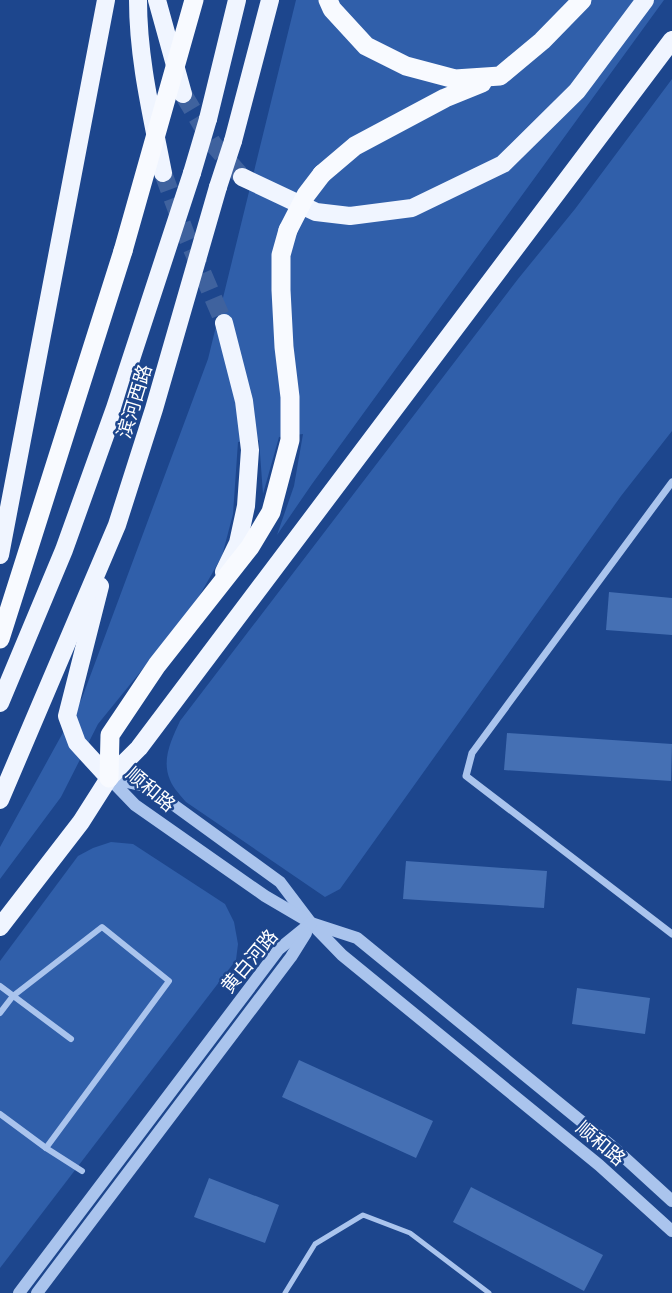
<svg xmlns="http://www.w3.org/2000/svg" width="672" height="1293" viewBox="0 0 672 1293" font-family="'Open Sans','Noto Sans SC',sans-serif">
<rect width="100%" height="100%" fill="#1d468d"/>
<g fill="#305faa">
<polygon points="296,0 664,0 312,484 277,535 294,486 303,434 279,437 263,494 259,440 238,442 233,514 222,556 193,607 98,724 61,797 0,879 0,847 82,698 208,359"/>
<path d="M672 79V431L621 496 340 889 325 897 186 802C181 796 173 788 170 780 161 759 172 739 180 721L518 279 575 209Z"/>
<polygon points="111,842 133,844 225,904 234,922 238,944 236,960 0,1268 0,961 78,856 93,848"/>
</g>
<g fill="#4570b4">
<polygon points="609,592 672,598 672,635 606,630"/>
<polygon points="507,733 672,744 671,781 504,770"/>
<polygon points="406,861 547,871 544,908 403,899"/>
<polygon points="577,988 650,998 645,1034 572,1024"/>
<polygon points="299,1060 433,1121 416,1158 282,1097"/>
<polygon points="209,1178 279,1205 265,1243 194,1217"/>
<polygon points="471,1187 603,1255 584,1291 453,1222"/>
</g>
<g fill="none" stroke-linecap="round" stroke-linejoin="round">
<g stroke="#3f629e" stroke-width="18" stroke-dasharray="18 9" stroke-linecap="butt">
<polyline points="183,94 213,144 242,177"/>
<polyline points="163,173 186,235 224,323"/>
</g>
<polyline stroke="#aac4ed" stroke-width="5" points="285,1293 315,1244 363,1215 410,1233 489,1293"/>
<g stroke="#aac4ed" stroke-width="6">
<polyline points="0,986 71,1039"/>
<polyline points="0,1013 13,996 102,927 169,981 46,1148"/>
<polyline points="0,1114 46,1148 82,1171"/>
</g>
<polyline stroke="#aac4ed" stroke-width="7" points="672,482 472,753 466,776 672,934"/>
<g stroke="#aac4ed" stroke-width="12">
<polyline points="109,778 149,787 280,882 311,923 342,955 599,1165 672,1231"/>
<polyline points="109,778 135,805 265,896 311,923 357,938 614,1148 672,1201"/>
<polyline points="19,1293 279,949 311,923"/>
<polyline points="37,1293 291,957 306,933"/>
</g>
<g stroke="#f0f5ff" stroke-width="18">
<path d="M138 0C138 59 152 116 163 173"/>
<polyline points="157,0 183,94"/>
<polyline points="208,119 237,0"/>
<polyline points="233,141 270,0"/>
<polyline points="242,177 316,212 350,216 412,208 503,164 577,91 645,0"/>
<polyline points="224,323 244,401 250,450 246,506 238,543 224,572"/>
<polyline points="0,555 106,0"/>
<polyline points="100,586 67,716 77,743 109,778"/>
<polyline points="0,703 64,550 115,408 192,173"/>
<polyline points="0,800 117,525 154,409 218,187"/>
<polyline points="0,927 81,822 109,778 139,748 672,40"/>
</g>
<g stroke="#f8faff" stroke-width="19">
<polyline points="328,0 332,9 366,46 406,66 455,79 500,76 542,41 582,0"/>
<polyline points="322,174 355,146 445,98 482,83"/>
<polyline points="0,639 123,251"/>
<polyline points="109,778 110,735 157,665 250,547 271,512 290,440 290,397 284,347 281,290 281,255 288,230"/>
</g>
<g stroke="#f0f5ff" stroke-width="18">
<polyline points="192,173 208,119"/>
<polyline points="218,187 233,141"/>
</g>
<g stroke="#f8faff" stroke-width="19">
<polyline points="288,230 306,195 322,174"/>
<polyline points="123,251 194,0"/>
</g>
</g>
<g text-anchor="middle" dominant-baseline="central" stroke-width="5" stroke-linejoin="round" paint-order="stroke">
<g font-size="19" fill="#fff" stroke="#1d468d">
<text transform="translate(134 401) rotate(-73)">滨河西路</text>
<text transform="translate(151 789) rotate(40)">顺和路</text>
<text transform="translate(249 961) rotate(-50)">黄白河路</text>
<text transform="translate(601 1143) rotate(40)">顺和路</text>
</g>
</g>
</svg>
